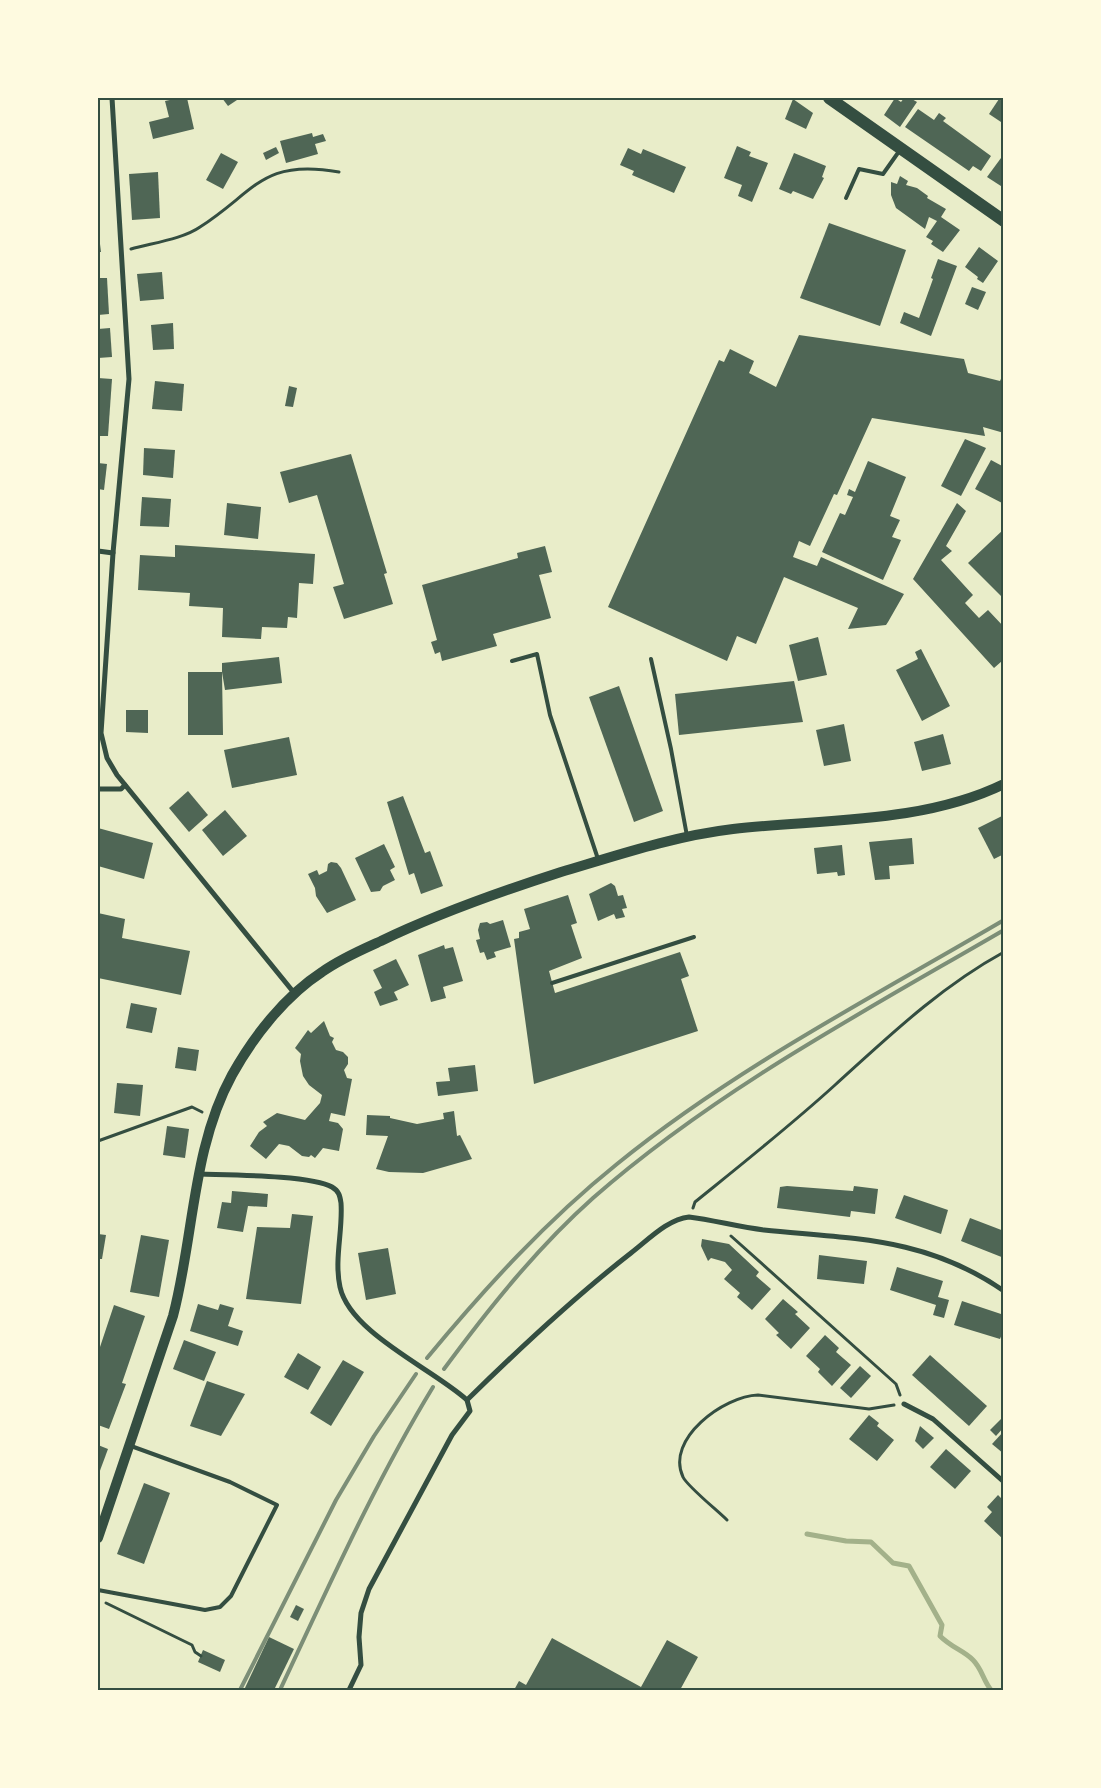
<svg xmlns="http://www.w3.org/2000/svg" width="1101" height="1788" viewBox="0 0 1101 1788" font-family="'Noto Serif',serif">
<rect width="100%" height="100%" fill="#e9edc9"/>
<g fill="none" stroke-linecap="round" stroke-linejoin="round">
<path stroke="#a3b18a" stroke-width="5" d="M807 1534 846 1541 871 1542 893 1563 909 1566 942 1625 940 1636C952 1648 963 1650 973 1660 982 1669 983 1680 991 1690"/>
</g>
<g fill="#4f6655">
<polygon points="179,98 187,98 194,129 153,139 149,122 169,117 165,101"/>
<polygon points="222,98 240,98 228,106"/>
<polygon points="895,98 901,102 904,98 910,98 917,102 900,127 884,115"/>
<polygon points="793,99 813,113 806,129 785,119"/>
<polygon points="999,99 1004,102 1004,124 989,114"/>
<polygon points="918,109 934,120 939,113 946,118 943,121 991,156 981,171 973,166 969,171 905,127"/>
<polygon points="312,133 313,137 323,134 326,141 315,144 318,154 286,163 280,141"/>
<polygon points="737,146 751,152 749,156 768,163 752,202 738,196 742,185 724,178"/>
<polygon points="276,147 279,153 266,160 263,153"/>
<polygon points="628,148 641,154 643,149 686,167 674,193 632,175 634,171 620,165"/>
<polygon points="221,153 238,162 223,189 206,180"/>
<polygon points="794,153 826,166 822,177 824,178 813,199 793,191 791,194 779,189"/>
<polygon points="1001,158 1004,160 1004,188 987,177"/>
<polygon points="158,172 160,218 132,220 129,174"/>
<polygon points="900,176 908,181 906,185 917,188 928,196 927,198 946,209 941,217 960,230 943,252 931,244 933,241 926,237 937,221 929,217 925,229 896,208 891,195 891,182 897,184"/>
<polygon points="829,223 906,250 880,326 800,298"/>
<polygon points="98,228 101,252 98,252"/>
<polygon points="979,247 998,261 983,283 977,279 978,277 965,267"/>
<polygon points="938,259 957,266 931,336 900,323 904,312 919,318 933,279 931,278"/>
<polygon points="162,272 164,299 140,301 137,274"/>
<polygon points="98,278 107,278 109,314 98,315"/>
<polygon points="972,287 986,292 978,310 965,304"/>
<polygon points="173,323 174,349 153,350 151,325"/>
<polygon points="110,328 112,357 98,358 98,329"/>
<polygon points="799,335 964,359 968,373 1000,381 1004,372 1004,433 983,427 985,436 872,418 837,495 834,494 810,546 799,541 793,557 817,566 821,557 904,594 888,622 886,625 848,629 858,608 784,577 756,644 737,636 727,661 608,607 719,360 724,362 730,349 754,361 749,373 776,387"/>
<polygon points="98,378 112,379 108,436 98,436"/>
<polygon points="155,381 184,384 182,411 152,409"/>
<polygon points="289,386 297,388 293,407 285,406"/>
<polygon points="965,439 986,448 961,496 941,486"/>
<polygon points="144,448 175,450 173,478 143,475"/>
<polygon points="351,454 387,573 384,574 393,604 344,619 333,587 344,584 317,495 289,503 280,472"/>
<polygon points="991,460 1004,467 1004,504 975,489"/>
<polygon points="868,461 906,477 890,516 900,520 892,537 901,540 883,580 822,552 840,513 845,515 853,497 847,495 849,489 855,492"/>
<polygon points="98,463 107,464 104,490 98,489"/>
<polygon points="142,497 171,499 169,527 140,526"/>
<polygon points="227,503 261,507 258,539 224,535"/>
<polygon points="957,503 966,511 946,546 952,551 941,560 973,595 965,603 979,618 988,610 1004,627 1004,663 1002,661 994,668 913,579"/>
<polygon points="1004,529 1004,599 968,563"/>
<polygon points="175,545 315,554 313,584 299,583 297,618 288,617 287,628 262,627 261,639 222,637 223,608 189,606 190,593 138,590 140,555 175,557"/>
<polygon points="545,546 552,572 539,575 551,618 493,634 497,646 442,661 440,652 435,654 431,642 437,640 422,585 518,558 517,553"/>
<polygon points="818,637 827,675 798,681 789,645"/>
<polygon points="921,649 950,706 922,721 896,670 918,659 915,652"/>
<polygon points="279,657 282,683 225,690 222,672 223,735 188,735 188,672 222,672 222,663"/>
<polygon points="794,681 803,722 679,735 675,694"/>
<polygon points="619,686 663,811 634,822 589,697"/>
<polygon points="126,710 148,710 148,733 126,732"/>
<polygon points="844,724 851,761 824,766 816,730"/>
<polygon points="943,734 951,764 922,771 914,742"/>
<polygon points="289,737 297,775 232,788 224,750"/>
<polygon points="188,791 208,815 189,832 169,808"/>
<polygon points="403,796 425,853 430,851 443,886 421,894 414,873 409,875 387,802"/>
<polygon points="225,810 247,836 223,856 202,830"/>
<polygon points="1004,815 1004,854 994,859 978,828"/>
<polygon points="98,828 153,843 144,879 98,866"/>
<polygon points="912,838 914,864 889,866 890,879 875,880 869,842"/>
<polygon points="384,844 395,867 390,870 395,880 383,886 380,891 371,892 355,858"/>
<polygon points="842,845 845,875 838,876 837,872 817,874 814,848"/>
<polygon points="331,862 337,863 341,868 356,900 327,913 316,896 315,888 308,874 317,870 319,875 327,871 328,864"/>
<polygon points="611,883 615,886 618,896 623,895 627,908 622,909 625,917 616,919 614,914 598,921 589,894"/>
<polygon points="568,895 577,923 571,925 582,958 549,971 555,993 680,952 689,976 681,979 698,1031 534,1084 514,939 519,938 519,932 530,929 524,909"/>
<polygon points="98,913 125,919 122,938 190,951 181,995 98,978"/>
<polygon points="503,920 511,947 494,952 496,957 487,960 484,952 480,953 476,940 480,939 478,930 480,923 487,922 490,924"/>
<polygon points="444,945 445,949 453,947 463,981 443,987 446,998 431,1002 418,955"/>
<polygon points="396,959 409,985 394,992 398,1000 380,1006 374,992 382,988 373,970"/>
<polygon points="131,1003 157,1008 152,1033 126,1028"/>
<polygon points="324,1021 330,1036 334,1038 332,1042 336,1050 343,1052 348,1057 348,1064 344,1070 347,1078 352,1079 345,1116 331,1113 329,1121 338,1123 343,1129 339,1151 323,1148 315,1158 311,1155 309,1157 302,1156 289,1146 279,1144 266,1159 250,1146 259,1132 267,1126 263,1122 277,1113 305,1120 320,1103 322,1095 309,1085 303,1076 300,1061 301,1054 295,1048 308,1030 311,1033"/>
<polygon points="178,1047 199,1050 196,1071 175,1068"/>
<polygon points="475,1065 478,1091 438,1096 436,1082 450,1081 448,1068"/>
<polygon points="117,1083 143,1085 140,1116 114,1113"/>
<polygon points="454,1111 457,1136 460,1135 472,1159 423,1173 389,1172 376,1169 388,1136 366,1135 367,1115 390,1116 390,1118 417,1124 444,1119 443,1113"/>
<polygon points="167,1126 189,1129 185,1158 163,1155"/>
<polygon points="787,1186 853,1191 854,1186 878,1189 875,1214 851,1211 850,1217 777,1208 780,1187"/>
<polygon points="232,1191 268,1194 267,1207 248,1206 243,1232 217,1228 222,1202 231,1203"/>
<polygon points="904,1195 948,1210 941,1234 895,1218"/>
<polygon points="292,1214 313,1216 301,1304 246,1299 257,1227 290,1228"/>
<polygon points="970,1218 1004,1231 1004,1258 961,1241"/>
<polygon points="98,1234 106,1235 102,1259 98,1259"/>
<polygon points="141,1235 169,1240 159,1297 130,1292"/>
<polygon points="702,1239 729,1244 759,1272 756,1276 771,1289 752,1310 737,1297 740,1293 724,1279 732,1270 725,1262 711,1258 708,1261 701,1246"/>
<polygon points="388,1248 396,1294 366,1300 358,1253"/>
<polygon points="819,1255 867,1261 864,1284 817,1279"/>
<polygon points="897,1267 943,1281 938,1297 949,1300 944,1318 933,1315 936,1305 890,1290"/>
<polygon points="783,1299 798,1312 795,1314 810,1328 791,1349 776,1335 779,1333 765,1319"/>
<polygon points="962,1301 1004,1315 1004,1329 1000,1339 954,1325"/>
<polygon points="198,1304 218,1310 220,1304 234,1308 228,1326 243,1331 238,1346 190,1331"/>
<polygon points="114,1305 145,1316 122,1383 126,1384 109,1429 98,1425 98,1353"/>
<polygon points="825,1335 839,1348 836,1352 851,1365 832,1386 818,1372 820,1369 806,1356"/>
<polygon points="184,1340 216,1352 204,1381 173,1369"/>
<polygon points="298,1353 321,1367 308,1390 284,1377"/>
<polygon points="930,1355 987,1406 969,1426 912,1375"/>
<polygon points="343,1360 364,1372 331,1426 310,1413"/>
<polygon points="860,1366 871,1376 851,1398 840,1388"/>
<polygon points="207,1381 245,1394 221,1436 190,1426"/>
<polygon points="869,1415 879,1423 877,1426 894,1440 877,1461 849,1439"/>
<polygon points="1001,1419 1004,1421 1004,1427 996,1436 990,1430"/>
<polygon points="920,1426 934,1438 923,1449 915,1441"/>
<polygon points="1004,1431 1004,1454 992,1444"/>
<polygon points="98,1445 108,1449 98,1476"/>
<polygon points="946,1449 971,1471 955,1489 930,1467"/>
<polygon points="144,1483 170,1493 144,1564 117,1554"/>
<polygon points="998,1495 1004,1501 1004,1540 984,1521 992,1512 987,1507"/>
<polygon points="296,1605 304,1609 298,1621 290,1617"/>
<polygon points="269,1637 294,1649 274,1690 244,1690"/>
<polygon points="552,1638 641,1687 667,1640 698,1657 680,1690 514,1690 519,1681 526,1685"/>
<polygon points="203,1650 225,1660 220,1672 198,1662"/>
</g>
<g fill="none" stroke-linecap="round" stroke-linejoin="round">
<g stroke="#344e41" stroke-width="3">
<path d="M131 249C152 243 183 239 200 227 255 192 262 158 339 172"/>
<polyline points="98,1141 192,1107 202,1112"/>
<path d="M693 1208 695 1202C742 1164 790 1126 835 1085 888 1037 940 987 1004 952"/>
<polyline points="731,1236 896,1384 900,1395"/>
<path d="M727 1520C718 1511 687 1486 683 1477 665 1439 724 1396 758 1395L869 1409 894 1405"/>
<polyline points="106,1603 192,1645 195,1652 201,1656"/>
</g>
<g stroke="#344e41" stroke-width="4">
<polyline points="846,198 859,169 883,174 900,150"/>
<polyline points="651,659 671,749 687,836"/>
<polyline points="512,661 537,654 550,715 598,859"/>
<polyline points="552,983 694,937"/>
<polyline points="98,1590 205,1610 220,1607 231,1596 277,1505 230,1482 131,1446"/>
</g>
<g stroke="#344e41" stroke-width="5">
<polyline points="112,98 129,379 113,553 101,733 107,758 117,775 295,994"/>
<polyline points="98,551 113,553"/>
<polyline points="98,789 121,789 125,785"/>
<path d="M200 1174C227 1175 312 1175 332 1187 339 1191 340 1196 341 1203 343 1231 334 1259 340 1287 350 1333 433 1369 467 1400L470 1411 452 1435 369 1589 361 1613 359 1637 361 1665 349 1690"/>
<path d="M467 1400C520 1348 573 1298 631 1253 648 1240 668 1219 689 1217 714 1220 738 1227 764 1230 854 1239 926 1237 1004 1291"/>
<polyline points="904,1404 933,1419 1004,1482"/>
</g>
<path stroke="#344e41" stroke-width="10" d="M98 1538 173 1316C194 1237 192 1148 232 1075 253 1037 285 996 322 972 340 959 361 950 381 941 439 913 499 892 561 872 618 855 674 836 733 829 821 819 922 824 1004 784"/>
<polyline stroke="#344e41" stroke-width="12" points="829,98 1004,221"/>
<g stroke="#7c8e77" stroke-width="4">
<path d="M427 1358C485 1288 546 1221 617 1164 735 1068 873 997 1004 920"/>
<path d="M444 1369C489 1308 537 1248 593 1198 716 1090 863 1012 1004 930"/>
<polyline points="240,1690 336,1500 374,1436 416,1374"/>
<path d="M280 1690C328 1588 374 1484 433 1387"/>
</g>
</g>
<rect width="1101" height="1788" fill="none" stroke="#fefae0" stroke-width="198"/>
<rect x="99" y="99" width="903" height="1590" fill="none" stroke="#344e41" stroke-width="2"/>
</svg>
